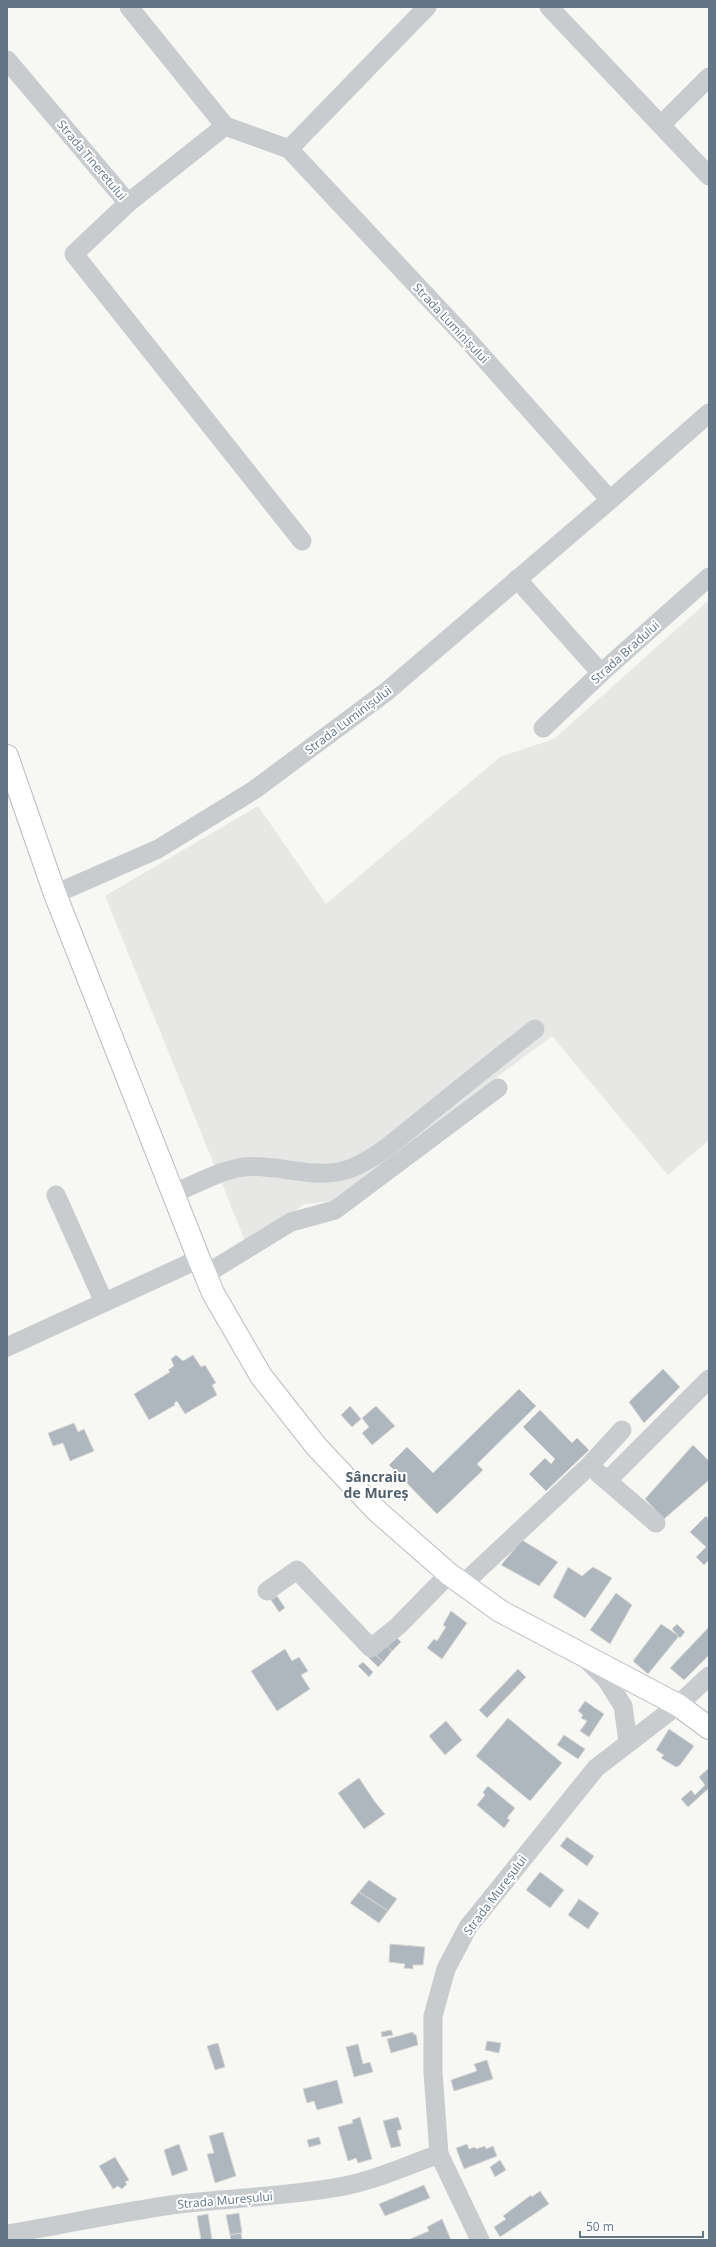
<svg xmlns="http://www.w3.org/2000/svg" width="716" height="2247" viewBox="0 0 716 2247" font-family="'Open Sans',sans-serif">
<rect width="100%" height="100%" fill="#f7f7f3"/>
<polygon fill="#e7e8e6" points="709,600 709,1140 668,1175 552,1036 332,1201 305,1204 246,1243 105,896 258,806 326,904 500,757 554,739"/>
<g fill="#aeb7bd" stroke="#d8d8d5">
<polygon points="176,1355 183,1361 193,1355 201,1367 205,1365 216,1383 212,1385 217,1395 185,1414 177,1401 174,1403 175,1405 149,1420 134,1394 170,1372 168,1370 174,1366 171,1359"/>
<polygon points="663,1369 680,1387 644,1423 629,1402"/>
<polygon points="519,1389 536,1406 477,1464 483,1470 437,1514 389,1465 407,1447 433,1473"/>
<polygon points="350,1406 361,1419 352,1427 341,1415"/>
<polygon points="376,1406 395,1426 372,1445 362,1433 369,1427 362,1418"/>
<polygon points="540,1410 572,1443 577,1438 589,1450 546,1491 529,1474 545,1458 551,1464 555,1459 523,1427"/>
<polygon points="74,1423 78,1432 84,1429 94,1451 70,1461 63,1443 53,1446 48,1433"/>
<polygon points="693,1445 709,1461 709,1480 664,1519 645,1499"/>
<polygon points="706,1516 709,1520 709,1560 704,1565 696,1557 706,1547 690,1532"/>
<polygon points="522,1540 558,1562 539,1586 501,1565"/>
<polygon points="568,1567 582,1576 593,1567 612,1578 585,1618 553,1597"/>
<polygon points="616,1593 632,1605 610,1644 590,1630"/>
<polygon points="277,1596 285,1608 279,1612 271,1600"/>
<polygon points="451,1611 467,1623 442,1659 427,1648 434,1639 437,1641 446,1627 443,1625"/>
<polygon points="661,1624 679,1636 648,1674 633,1661"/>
<polygon points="677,1624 685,1632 680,1638 672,1629"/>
<polygon points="709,1627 709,1655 684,1680 670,1668"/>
<polygon points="395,1636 401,1642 392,1651 386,1645"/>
<polygon points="383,1642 392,1651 383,1662 373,1652"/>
<polygon points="285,1649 292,1661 299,1657 308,1671 301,1675 310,1689 277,1711 251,1671"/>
<polygon points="373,1652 383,1662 378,1667 368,1657"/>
<polygon points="363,1662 373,1672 369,1677 358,1666"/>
<polygon points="518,1669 526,1677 487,1718 479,1710"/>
<polygon points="585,1701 604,1714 589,1737 580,1731 587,1721 581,1718 583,1715 578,1711"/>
<polygon points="508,1718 562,1763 530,1801 476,1756"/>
<polygon points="446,1721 462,1740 445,1755 429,1736"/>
<polygon points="669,1729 694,1746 680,1765 676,1767 661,1758 664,1755 656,1750"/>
<polygon points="564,1735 585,1749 578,1759 557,1745"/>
<polygon points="709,1768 709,1788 688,1807 681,1799 691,1790 695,1795 705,1785 699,1777"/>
<polygon points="359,1778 375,1802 385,1814 364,1829 338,1793"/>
<polygon points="488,1786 515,1808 507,1818 510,1820 504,1828 477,1805 485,1795 483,1792"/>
<polygon points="567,1837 594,1856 587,1866 560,1846"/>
<polygon points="540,1872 564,1890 550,1908 526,1890"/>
<polygon points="369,1880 397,1899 388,1911 359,1892"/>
<polygon points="359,1892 388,1911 379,1923 350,1903"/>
<polygon points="579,1899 599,1913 588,1929 568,1915"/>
<polygon points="390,1944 425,1947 423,1965 413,1965 413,1969 404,1968 405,1964 389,1962"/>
<polygon points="391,2030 393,2035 382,2037 381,2032"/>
<polygon points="413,2032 414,2035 416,2034 418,2045 391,2053 387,2039"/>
<polygon points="487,2041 501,2043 499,2053 485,2050"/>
<polygon points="218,2043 225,2067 215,2070 207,2046"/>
<polygon points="358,2044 363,2064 370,2062 373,2072 354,2077 346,2047"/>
<polygon points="487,2060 493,2079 454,2091 451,2080 477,2071 474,2064"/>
<polygon points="337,2080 343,2103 317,2110 314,2101 307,2103 303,2089"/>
<polygon points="360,2117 372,2159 358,2163 356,2158 348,2161 338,2127 353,2123 352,2120"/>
<polygon points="398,2117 402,2129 397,2131 401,2146 391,2148 383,2121"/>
<polygon points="223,2132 236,2176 215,2183 207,2154 214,2153 209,2136"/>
<polygon points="319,2137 321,2144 309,2147 307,2140"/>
<polygon points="179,2144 188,2170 172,2176 164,2150"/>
<polygon points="467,2144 469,2149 475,2147 476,2149 485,2146 486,2149 493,2146 497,2156 464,2169 456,2148"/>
<polygon points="115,2157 129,2180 125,2182 127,2184 122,2189 118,2186 113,2189 99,2166"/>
<polygon points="500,2160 506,2170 495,2177 490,2167"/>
<polygon points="424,2185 430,2198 385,2216 379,2204"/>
<polygon points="540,2191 549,2204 500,2237 494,2227 506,2219 503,2216 531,2195 532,2197"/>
<polygon points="239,2213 242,2233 230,2235 226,2215"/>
<polygon points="208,2214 212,2240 201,2240 197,2216"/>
<polygon points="442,2219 451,2240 408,2240 429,2231 427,2227"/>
<polygon points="241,2233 242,2239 231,2240 230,2235"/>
</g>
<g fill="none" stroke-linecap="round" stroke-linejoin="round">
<g stroke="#b9bdc1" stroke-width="24">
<polyline id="major" points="7,756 55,894 199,1259 213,1293 261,1376 316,1446 377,1511 449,1574 500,1611 678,1705 709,1728"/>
</g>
<g stroke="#c8cccf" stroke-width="19">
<polyline points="129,7 225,126"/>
<polyline points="549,7 709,176"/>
<polyline points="7,60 128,203 225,126 289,149 466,338 610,500"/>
<polyline points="661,125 709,77"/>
<polyline points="289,149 427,7"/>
<polyline points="128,203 74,254 302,541"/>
<polyline points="517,579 601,673"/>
<polyline points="543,728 601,673 709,577"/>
<polyline points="55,894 158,849 254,790 386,692 610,500 709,413"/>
<path d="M173 1194C195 1184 219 1171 243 1167 279 1163 317 1182 352 1168 379 1157 403 1134 426 1116 462 1087 498 1058 535 1029"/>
<polyline points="56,1195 104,1302"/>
<polyline points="206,1274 291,1222 335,1210 498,1088"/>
<polyline points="7,1347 199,1259"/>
<polyline points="598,1473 656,1523"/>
<polyline points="608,1480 709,1379"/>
<polyline points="463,1584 589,1466 622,1430"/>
<polyline points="267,1591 297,1570 371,1648 398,1626 449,1574"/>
<polyline points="589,1662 606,1679 623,1706 628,1742"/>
<path d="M7 2234C62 2225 116 2213 171 2205 226 2198 283 2197 339 2187 373 2181 406 2166 439 2154"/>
<polyline points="480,2240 439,2154 433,2072 433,2016 446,1969 468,1927 596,1768 678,1705 709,1676"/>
</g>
<use href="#major" stroke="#fff" stroke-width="22"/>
</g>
<g text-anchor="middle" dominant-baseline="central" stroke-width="4" stroke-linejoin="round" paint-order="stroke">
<g font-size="12" fill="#627687" stroke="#fff">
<text transform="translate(92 160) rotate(50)">Strada Tineretului</text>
<text transform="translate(451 323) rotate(47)">Strada Luminișului</text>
<text transform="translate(625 652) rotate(-42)">Strada Bradului</text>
<text transform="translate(348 720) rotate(-37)">Strada Luminișului</text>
<text transform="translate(495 1895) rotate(-53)">Strada Mureșului</text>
<text transform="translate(225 2200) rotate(-5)">Strada Mureșului</text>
</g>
<g font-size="14" font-weight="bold" fill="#515f6b" stroke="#fff">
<text x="376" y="1476">Sâncraiu<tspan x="376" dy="16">de Mureș</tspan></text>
</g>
</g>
<rect width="716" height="2247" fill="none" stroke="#627687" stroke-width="16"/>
<path d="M580 2231v6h123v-6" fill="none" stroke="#627687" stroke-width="2"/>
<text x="586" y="2231" font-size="12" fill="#627687" stroke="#ffffff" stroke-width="3" paint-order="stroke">50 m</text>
</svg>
